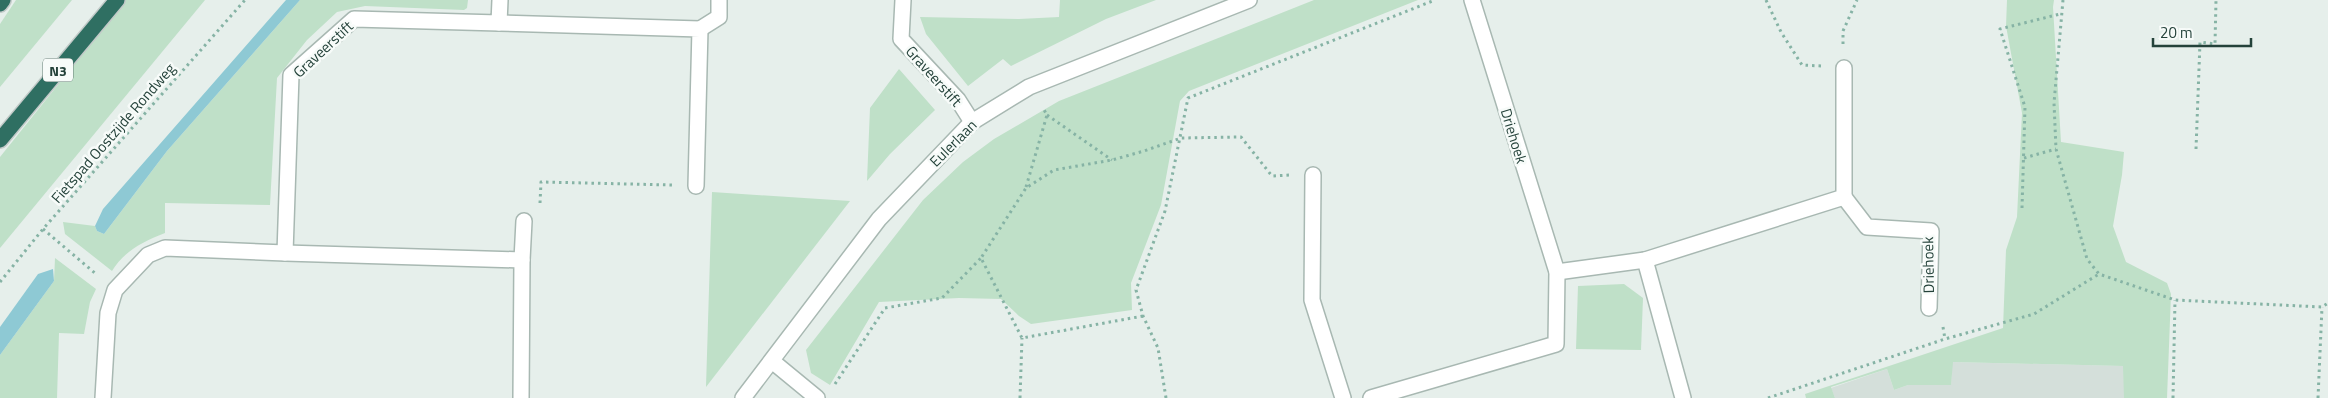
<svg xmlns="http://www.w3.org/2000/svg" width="2328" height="398" font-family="'Titillium Web',sans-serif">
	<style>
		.built { fill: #d4dfda }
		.green { fill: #bfe0c8 }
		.water { fill: #8ec9d4 }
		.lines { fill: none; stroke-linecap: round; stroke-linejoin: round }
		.minor-casing { stroke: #a8b8b2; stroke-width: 18 }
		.highway-casing { stroke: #c2cac8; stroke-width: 18 }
		.path { stroke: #86b3a5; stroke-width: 3; stroke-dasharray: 2.5 4; stroke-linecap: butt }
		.minor { stroke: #fff; stroke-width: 15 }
		.highway { stroke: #2f6f62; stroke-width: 15 }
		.labels { text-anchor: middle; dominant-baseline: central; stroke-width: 5; stroke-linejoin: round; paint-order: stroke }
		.shield { fill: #f7fbf9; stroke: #637a73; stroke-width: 1 }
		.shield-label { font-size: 14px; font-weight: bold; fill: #24423a }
		.street-label { font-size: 15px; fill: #24423a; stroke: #f7fbf9 }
	</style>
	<rect width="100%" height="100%" fill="#e6efeb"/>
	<!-- built -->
	<polygon class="built" points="1952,362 2124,366 2124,398 1835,398 1831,388 1887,369 1894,390 1908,385 1951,385"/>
	<!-- green -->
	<g class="green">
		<polygon points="16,0 72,0 0,87 0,24"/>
		<polygon points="126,0 205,0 0,248 0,157"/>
		<path d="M300,0h168l-1,8 -3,2 -99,-4 -28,6 -30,28 -30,38 -7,127 -105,-2v30c-21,8 -41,18 -53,38l-47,-37 -2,-12 32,4 2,5 7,3 63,-83z"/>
		<polygon points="1060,0 1156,0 1106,19 1011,66 1003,59 968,86 926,34 920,17 1019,19 1059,17"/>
		<polygon points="1314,0 1418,0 1189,91 1180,101 1161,205 1131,283 1132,310 1031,324 1019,316 1001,299 959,298 879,302 830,385 811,373 806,350 923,200 963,162 994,139 1059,101"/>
		<polygon points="2007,0 2054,0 2053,7 2061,142 2124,152 2122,175 2113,226 2126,262 2167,283 2171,294 2167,398 2124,398 2123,366 1953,362 1951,385 1908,385 1894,390 1887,369 1831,387 1835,398 1806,398 1805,394 2003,328 2006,250 2017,217 2022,113 2006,26"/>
		<polygon points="899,69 935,110 890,154 867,181 870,108"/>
		<polygon points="712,192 850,201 706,387"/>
		<polygon points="55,258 96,289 90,302 84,334 59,333 57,398 0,398 0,355 54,281"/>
		<polygon points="1624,284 1643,298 1641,350 1576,349 1578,286"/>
	</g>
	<!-- water -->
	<g class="water">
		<polygon points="286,0 300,0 167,151 104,234 97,231 95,226 103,209"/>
		<polygon points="53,269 54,281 0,355 0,327 38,274"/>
	</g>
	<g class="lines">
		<defs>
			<g id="minor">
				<polyline points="903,0 901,39 958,100 972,122"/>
				<polyline points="499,23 700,29 696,186"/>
				<polyline points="700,29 719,17 719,0"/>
				<polyline points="1313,175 1312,300 1343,398"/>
				<polyline points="1844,197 1867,227 1931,231 1929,308"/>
				<polyline points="285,253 522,260 521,398"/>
				<polyline points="522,260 524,221"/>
				<polyline points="1645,260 1683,398"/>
				<polyline points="1557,272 1645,260 1844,197 1844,68"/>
				<polyline points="772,361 817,398"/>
				<polyline points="103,398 108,313 115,290 148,255 165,248 285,253 291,75 354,19 499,23 500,0"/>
				<polyline points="743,398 879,219 972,122 1029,87 1249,0"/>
				<polyline points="1371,398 1556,344 1557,272 1472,0"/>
			</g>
			<g id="highway">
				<polyline points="0,4 3,0"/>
				<polyline points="0,140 117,0"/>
			</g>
		</defs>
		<!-- minor casing -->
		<use href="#minor" class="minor-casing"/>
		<!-- highway casing -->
		<use href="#highway" class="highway-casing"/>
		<!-- path -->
		<g class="path">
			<polyline points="1766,0 1781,32 1802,65 1821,66"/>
			<polyline points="2063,0 2054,103 2056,149 2087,259 2099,274 2175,300 2322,307 2328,303"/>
			<polyline points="1843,44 1843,31 1857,0"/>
			<polyline points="1047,115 1112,160"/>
			<polyline points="2196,149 2200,42 2215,44 2216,0"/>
			<polyline points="2024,158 2056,149"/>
			<polyline points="1026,187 1047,115 1043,108"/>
			<polyline points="540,203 541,182 672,185"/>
			<polyline points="2022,208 2025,107 2000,29 2060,14"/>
			<polyline points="43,229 96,274"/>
			<polyline points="0,282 43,229 245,0"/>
			<polyline points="1143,316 1022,338 981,258 1026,188 1054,170 1112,160 1144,151 1181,138 1241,137 1272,176 1290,175"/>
			<polyline points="1943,327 1945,339"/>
			<polyline points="835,384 885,308 942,298 981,258"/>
			<polyline points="1020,398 1022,338"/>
			<polyline points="1166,398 1158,348 1143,316 1136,290 1165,211 1188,98 1435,0"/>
			<polyline points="1768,398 1945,339 2034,314 2099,274"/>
			<polyline points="2173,398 2175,300"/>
			<polyline points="2318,398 2322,307"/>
		</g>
		<!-- minor -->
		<use href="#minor" class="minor"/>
		<!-- highway -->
		<use href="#highway" class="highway"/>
	</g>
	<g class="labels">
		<!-- shield labels -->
		<rect class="shield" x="43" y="58.5" width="30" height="23" rx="4"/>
		<g class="shield-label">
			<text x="58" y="70">N3</text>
		</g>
		<!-- street labels -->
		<g class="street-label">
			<text transform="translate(323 49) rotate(-43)">Graveerstift</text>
			<text transform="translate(934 76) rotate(48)">Graveerstift</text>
			<text transform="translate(113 133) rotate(-49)">Fietspad Oostzijde Rondweg</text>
			<text transform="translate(1514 136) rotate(73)">Driehoek</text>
			<text transform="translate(953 143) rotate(-45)">Eulerlaan</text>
			<text transform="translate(1928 265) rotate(-91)">Driehoek</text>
		</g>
	</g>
	<!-- scale -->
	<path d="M2153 38v8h98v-8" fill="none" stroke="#24423a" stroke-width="2.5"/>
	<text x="2160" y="38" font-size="15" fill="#24423a" stroke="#f7fbf9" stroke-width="4" paint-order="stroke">20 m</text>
</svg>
